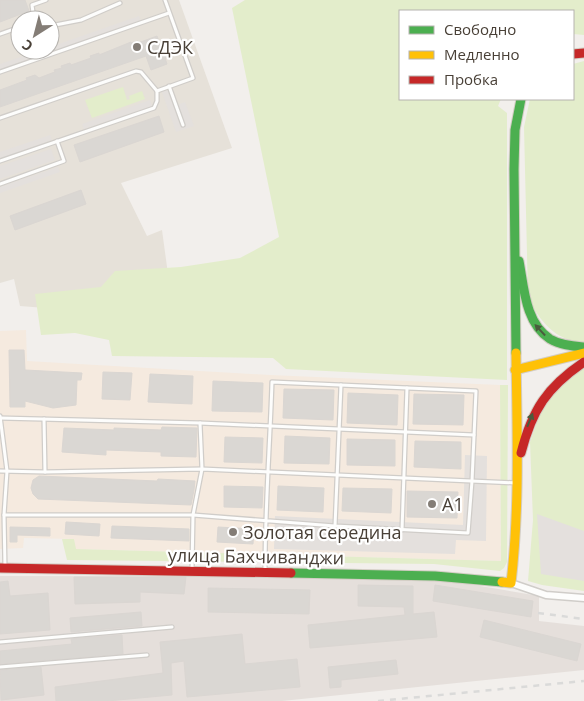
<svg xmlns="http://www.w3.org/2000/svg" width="584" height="701" font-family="'Open Sans',sans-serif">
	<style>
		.residential { fill: #e6e1d9; fill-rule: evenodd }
		.commercial { fill: #f5eadf }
		.industrial { fill: #e5dfdb }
		.green { fill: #e3edcb }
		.parking { fill: #e4e0dd }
		.building { fill: #dad7d3; stroke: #dad6d2 }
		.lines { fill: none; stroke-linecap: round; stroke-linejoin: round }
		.lane-casing { stroke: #d0cdc9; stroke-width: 5.5 }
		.street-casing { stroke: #d0cdc9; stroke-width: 9 }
		.fast-casing { stroke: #d3cdc4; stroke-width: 11 }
		.slow-casing { stroke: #d3cdc4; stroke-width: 11 }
		.jam-casing { stroke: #d3cdc4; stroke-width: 11 }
		.lane { stroke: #fdfdfc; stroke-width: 3 }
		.street { stroke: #fdfdfc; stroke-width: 6 }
		.fast { stroke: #4caf50; stroke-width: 9 }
		.slow { stroke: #ffc107; stroke-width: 9 }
		.jam { stroke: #c62828; stroke-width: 9 }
		.rail { stroke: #dadad9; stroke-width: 2.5; stroke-dasharray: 6 6; stroke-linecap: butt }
		.oneway { fill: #4a5c3d }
		.poi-dot { fill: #847d76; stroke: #fff; stroke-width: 2 }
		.labels { text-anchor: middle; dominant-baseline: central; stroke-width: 4.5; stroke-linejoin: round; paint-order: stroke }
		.poi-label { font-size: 18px; fill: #494037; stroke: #fff; text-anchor: start }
		.street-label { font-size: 18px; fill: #494037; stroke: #fff }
	</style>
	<rect width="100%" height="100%" fill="#f2efec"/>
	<!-- residential -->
	<path class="residential" d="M0,0h179l53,148 -111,35 26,53 15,-6 11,81 -52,3 -101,-8 -6,-27 -14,4zM20,20h30v30h-30z"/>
	<!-- commercial -->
	<polygon class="commercial" points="26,330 27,361 270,375 500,385 501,561 75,549 74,539 24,538 23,548 0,549 0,331"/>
	<!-- industrial -->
	<polygon class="industrial" points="0,576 427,577 539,596 539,621 584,626 584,670 282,701 0,701"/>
	<!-- green -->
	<g class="green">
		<polygon points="245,0 584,0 584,35 573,34 573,11 400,11 400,99 501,99 498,106 507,113 507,380 286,369 273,358 112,356 109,340 75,333 41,335 35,294 101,287 115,271 181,267 240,258 279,237 232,8"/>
		<path d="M584,61v282c-28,-2 -45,-22 -56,-46l-4,-170 6,-28h43v-35z"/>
		<polygon points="123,87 127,100 130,99 129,96 142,91 145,99 92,118 85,100"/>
		<polygon points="584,364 584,591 542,585 528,581 533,520 530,442 539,416 556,390 575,370"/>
		<polygon points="500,385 508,385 507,562 504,568 500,571 434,564 67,560 62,539 74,539 76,549 501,561"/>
	</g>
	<!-- parking -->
	<g class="parking">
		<polygon points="139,16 141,21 0,70 0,64 41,50 50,50 50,47"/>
		<polygon points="171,89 177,105 185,102 194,126 176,132 162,92"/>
		<polygon points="150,100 152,106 84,129 82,124"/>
		<polygon points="50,135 52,140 0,159 0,152"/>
		<polygon points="51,149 55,160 0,179 0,166"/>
		<polygon points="58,167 60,172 0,193 0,187"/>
		<polygon points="465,455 487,456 486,541 456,540 455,554 274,549 275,516 463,525"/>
		<polygon points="537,514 584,531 584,581 541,574"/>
	</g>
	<!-- building -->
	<g class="building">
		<polygon points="0,0 25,0 29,11 0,22"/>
		<polygon points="157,36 162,50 164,49 167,58 165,58 167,64 151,70 146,56 0,107 0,90 27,80 26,78 35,75 39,78 52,73 55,72 54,70 62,68 61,66 70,63 71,65 91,58 90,56 99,53 99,55 131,42 131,43 138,41 138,43"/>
		<polygon points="159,116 164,132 80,162 74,145"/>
		<polygon points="81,190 86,204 15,230 10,216"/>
		<polygon points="9,350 24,350 25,370 82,373 81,380 77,380 76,405 53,408 25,401 25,407 10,407"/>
		<polygon points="103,372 132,373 130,400 102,399"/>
		<polygon points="150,374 193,376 192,404 148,402"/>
		<polygon points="213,381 263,383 262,412 212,411"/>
		<polygon points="284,389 334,390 333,420 283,418"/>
		<polygon points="348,393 398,395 397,425 347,423"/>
		<polygon points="414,394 464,395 463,425 413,424"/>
		<polygon points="162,427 197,428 196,457 161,456 161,452 106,450 106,455 62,452 64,428 114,430 114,428 161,430"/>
		<polygon points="285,436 330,438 329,464 284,463"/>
		<polygon points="225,437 263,438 262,463 224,462"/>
		<polygon points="347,439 395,440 395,466 347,465"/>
		<polygon points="415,441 461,442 461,469 414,467"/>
		<polygon points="39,476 157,481 158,479 195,481 194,490 191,505 38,499 33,494 31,488 33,480"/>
		<polygon points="224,486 263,487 262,508 224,507"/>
		<polygon points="278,486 324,488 323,512 277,510"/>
		<polygon points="343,488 392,489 391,513 342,511"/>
		<polygon points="407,491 458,492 457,518 407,517"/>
		<polygon points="66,522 100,524 99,536 65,534"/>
		<polygon points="112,526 189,529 189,541 111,538"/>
		<polygon points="10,527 50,528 50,536 17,535 17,542 10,542"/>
		<polygon points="218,527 254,529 253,544 217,542"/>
		<polygon points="74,577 186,577 184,594 140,592 140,602 75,604"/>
		<polygon points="8,581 10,596 48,593 50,630 0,634 0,582"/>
		<polygon points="358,585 413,586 413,614 434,612 437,637 310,648 308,625 405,615 404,607 358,606"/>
		<polygon points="435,585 533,601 531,617 433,601"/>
		<polygon points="208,588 310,590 309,614 208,612"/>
		<polygon points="141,612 142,626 71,632 70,618"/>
		<polygon points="484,620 581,644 577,661 480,637"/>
		<polygon points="242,634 245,664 297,659 300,687 187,697 184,661 171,663 172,695 107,701 56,701 55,687 163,673 160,642"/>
		<polygon points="122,635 123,654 0,664 0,651 72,644 71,639"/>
		<polygon points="396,660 398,674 341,680 341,687 330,688 328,667"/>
		<polygon points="41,667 44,695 1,700 0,670"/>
	</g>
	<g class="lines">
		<defs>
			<g id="lane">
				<polyline points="34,20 32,5 46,0"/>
				<polyline points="50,26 81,20 120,3"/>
				<polyline points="0,34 20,27"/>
				<polyline points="0,72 169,13"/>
				<polyline points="169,86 183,125"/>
				<polyline points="0,118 136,71 141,72 157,91"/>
				<polyline points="0,161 154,108 157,101 157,91 193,78 165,0"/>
				<polyline points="0,184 64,161 57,141"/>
				<polyline points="0,416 7,471 4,515 5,567"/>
				<polyline points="0,418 200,423 474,435"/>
				<polyline points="44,419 45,472"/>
				<polyline points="0,471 45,472 202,469 517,483"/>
				<path d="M4,515h189l142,11 133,7 4,-52 4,-90 -204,-9c-2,62 -7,125 -7,188"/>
				<polyline points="335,526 341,385"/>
				<polyline points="402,530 407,388"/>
				<polyline points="192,569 193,515 202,469 200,423"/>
				<polyline points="0,642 172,627"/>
				<polyline points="0,667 147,655"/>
			</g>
			<polyline id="street" points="511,583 546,595 584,598"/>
			<g id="fast">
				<path d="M519,261c5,26 6,62 31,78 10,6 23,7 34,8"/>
				<polyline points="516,353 514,169 515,130 521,99"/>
				<polyline points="291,573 435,576 502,582"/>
			</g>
			<g id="slow">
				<polyline points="515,370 584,353"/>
				<path d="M502,582l9,1c9,-77 6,-153 5,-230"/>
			</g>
			<g id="jam">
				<polyline points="573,54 584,53"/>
				<path d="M521,453c11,-43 26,-66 63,-91"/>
				<polyline points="0,568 291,573"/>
			</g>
		</defs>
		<!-- lane casing -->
		<use href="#lane" class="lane-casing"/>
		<!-- street casing -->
		<use href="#street" class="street-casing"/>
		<!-- fast casing -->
		<use href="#fast" class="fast-casing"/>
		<!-- slow casing -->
		<use href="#slow" class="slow-casing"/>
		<!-- jam casing -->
		<use href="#jam" class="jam-casing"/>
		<!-- lane -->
		<use href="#lane" class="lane"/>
		<!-- street -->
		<use href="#street" class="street"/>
		<!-- fast -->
		<use href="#fast" class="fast"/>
		<!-- slow -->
		<use href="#slow" class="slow"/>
		<!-- jam -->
		<use href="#jam" class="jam"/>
		<!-- rail -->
		<g class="rail">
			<polyline points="538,613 584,619"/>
			<polyline points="378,701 584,681"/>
		</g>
	</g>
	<!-- one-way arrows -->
	<defs><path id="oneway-solid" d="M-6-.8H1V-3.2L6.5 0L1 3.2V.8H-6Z" transform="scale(1.25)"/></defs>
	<g class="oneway">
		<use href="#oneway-solid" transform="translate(540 330) rotate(-133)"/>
		<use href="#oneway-solid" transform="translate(530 420) rotate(-68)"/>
	</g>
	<!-- markers -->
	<g class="poi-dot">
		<circle cx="137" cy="47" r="5"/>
		<circle cx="432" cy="504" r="5"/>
		<circle cx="233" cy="532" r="5"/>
	</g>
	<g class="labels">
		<!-- poi labels -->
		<g class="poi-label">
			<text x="147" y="47">СДЭК</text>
			<text x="442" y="504">A1</text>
			<text x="243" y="532">Золотая середина</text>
		</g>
		<!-- street labels -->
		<g class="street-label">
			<text transform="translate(256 556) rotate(1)">улица Бахчиванджи</text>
		</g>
	</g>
	<!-- legend -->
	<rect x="399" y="10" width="175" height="90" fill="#ffffff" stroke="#b6b3af"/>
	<rect x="409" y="26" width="25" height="8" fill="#4caf50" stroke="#b6b3af"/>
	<text x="444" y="35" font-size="15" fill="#494037">Свободно</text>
	<rect x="409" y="51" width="25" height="8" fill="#ffc107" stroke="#b6b3af"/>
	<text x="444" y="60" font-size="15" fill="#494037">Медленно</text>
	<rect x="409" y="76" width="25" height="8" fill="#c62828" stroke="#b6b3af"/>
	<text x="444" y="85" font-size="15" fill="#494037">Пробка</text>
	<!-- north arrow -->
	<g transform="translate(35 35) rotate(216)"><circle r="24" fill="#ffffff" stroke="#b6b3af"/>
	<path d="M0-4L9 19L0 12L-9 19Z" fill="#847d76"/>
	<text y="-8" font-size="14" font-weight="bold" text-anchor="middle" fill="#494037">С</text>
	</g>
</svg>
